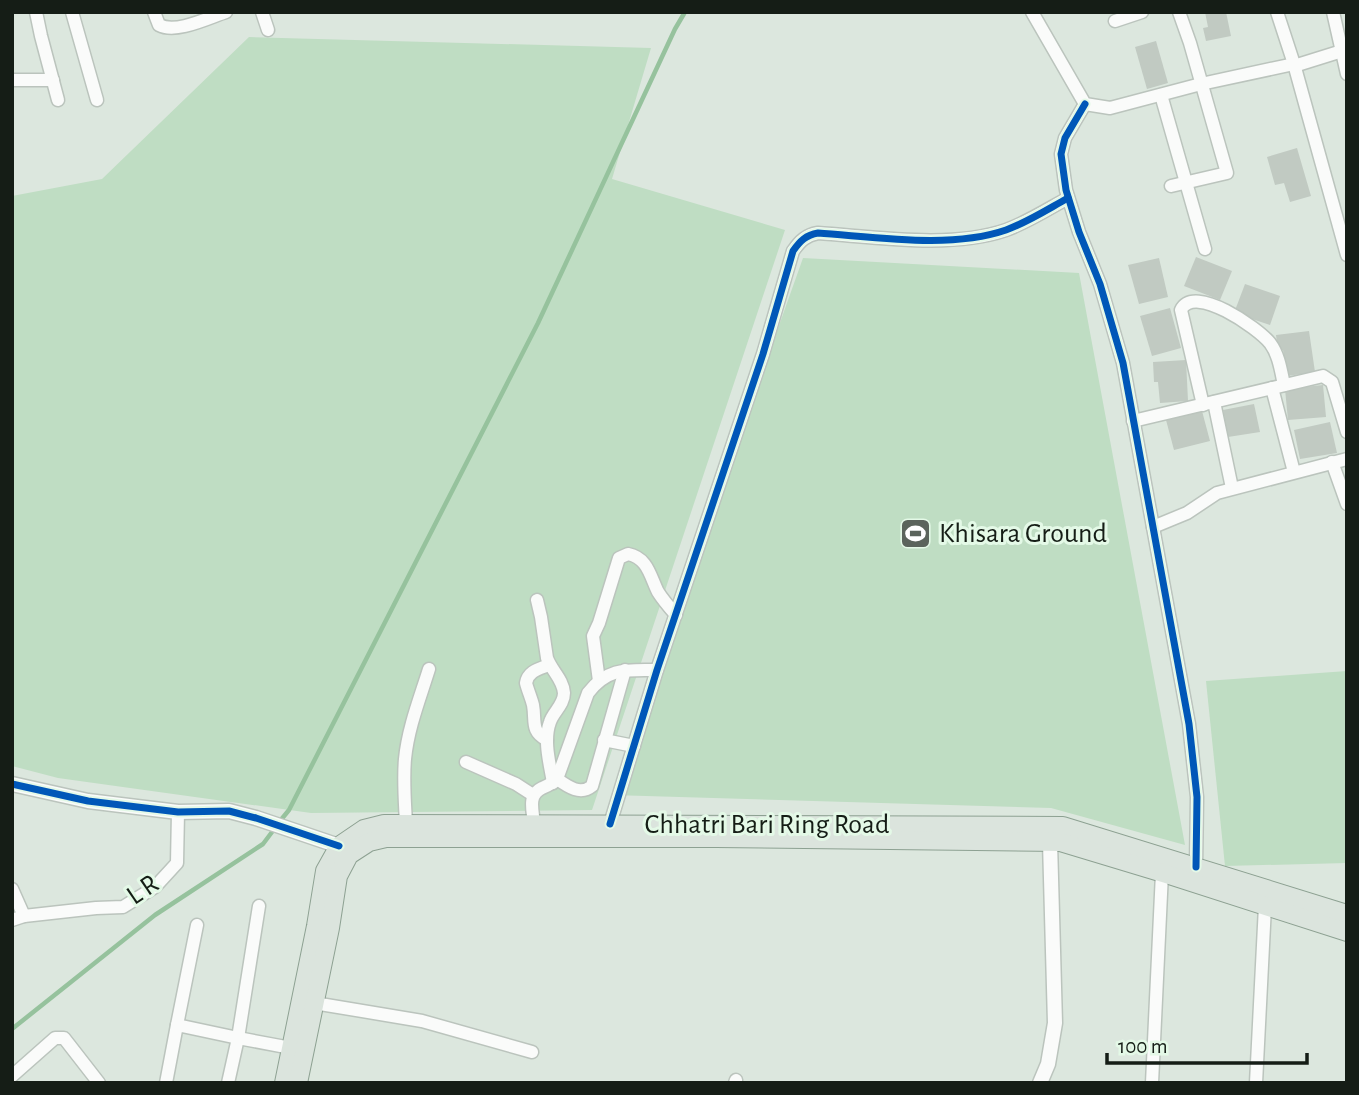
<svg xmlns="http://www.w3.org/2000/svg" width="1359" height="1095" font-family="'Alegreya Sans',sans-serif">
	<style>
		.green { fill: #bfddc3 }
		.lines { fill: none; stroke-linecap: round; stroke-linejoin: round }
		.stream { stroke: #96c29d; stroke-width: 4.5 }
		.building { fill: #c1cac2 }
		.minor-casing { stroke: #bbc4bd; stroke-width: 15 }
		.tertiary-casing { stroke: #bbc4bd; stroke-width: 17 }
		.primary-casing { stroke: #8da192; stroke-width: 20 }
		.minor { stroke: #fafbfa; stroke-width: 12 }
		.tertiary { stroke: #fafbfa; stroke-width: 14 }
		.primary { stroke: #dbe4dd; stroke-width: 18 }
		.cycleway-casing { stroke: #e4f9e7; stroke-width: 11 }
		.cycleway { stroke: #0057b8; stroke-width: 7 }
		.labels { text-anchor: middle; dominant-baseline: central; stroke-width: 6; stroke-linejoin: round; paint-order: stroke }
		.poi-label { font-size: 28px; fill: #151d16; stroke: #e4f9e7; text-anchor: start }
		.street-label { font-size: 28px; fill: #151d16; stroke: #e4f9e7 }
	</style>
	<rect width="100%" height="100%" fill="#dce7de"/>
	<!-- green -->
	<g class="green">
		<polygon points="249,37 651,48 612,179 785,230 592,810 311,813 58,778 12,766 12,196 102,179"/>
		<polygon points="803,258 1079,273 1185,845 1051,808 612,795"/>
		<polygon points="1347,671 1347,863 1225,866 1206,681"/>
	</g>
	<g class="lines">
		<!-- stream -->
		<g class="stream">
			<polyline points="280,821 289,810 538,323 675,29 685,12"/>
			<polyline points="12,1029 155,915 263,844 275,828"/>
		</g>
	</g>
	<!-- building -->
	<g class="building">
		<polygon points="1205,12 1226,12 1231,36 1206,41 1203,28 1208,27"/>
		<polygon points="1156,41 1168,83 1147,89 1135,47"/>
		<polygon points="1297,148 1311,196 1290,202 1284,183 1275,185 1267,157"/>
		<polygon points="1196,257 1232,271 1220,300 1184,286"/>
		<polygon points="1159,258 1168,297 1139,304 1128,265"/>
		<polygon points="1245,284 1280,296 1270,325 1234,313"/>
		<polygon points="1170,308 1181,348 1152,356 1140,316"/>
		<polygon points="1309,331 1315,372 1287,376 1283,350 1278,351 1276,335"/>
		<polygon points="1186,360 1188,401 1160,403 1158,382 1154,382 1153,362"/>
		<polygon points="1323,385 1326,417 1288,420 1285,389"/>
		<polygon points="1254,404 1260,432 1228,437 1223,410"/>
		<polygon points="1202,411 1210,441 1174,450 1166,420"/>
		<polygon points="1330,422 1337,453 1300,459 1294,430"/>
	</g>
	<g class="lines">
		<defs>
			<g id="minor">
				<polyline points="36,12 41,36 58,100"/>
				<polyline points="72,12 97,100"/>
				<path d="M154,12l5,13c17,9 49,-7 67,-13"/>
				<polyline points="262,12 268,30"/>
				<polyline points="1032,12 1085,104 1110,108 1201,84 1294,64"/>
				<polyline points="1277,12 1294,64 1347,255"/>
				<polyline points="1333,12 1347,74"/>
				<polyline points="1115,21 1142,12"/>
				<polyline points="1294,66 1342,51"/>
				<polyline points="12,80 53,80"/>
				<polyline points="1161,95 1205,249"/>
				<polyline points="1085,104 1065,138 1061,154 1066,190 1079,232 1100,284 1123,363 1189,724 1197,797 1196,867"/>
				<polyline points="1171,186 1227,173 1190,43 1179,12"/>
				<polyline points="1272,388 1294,472"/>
				<polyline points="1214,402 1232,488"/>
				<path d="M1203,405l-22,-95c13,-27 77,18 89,33 9,12 11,28 14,42"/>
				<polyline points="1133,421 1323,376 1332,382 1347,432"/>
				<polyline points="1332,462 1347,504"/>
				<polyline points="1153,527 1187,513 1217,493 1347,459"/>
				<path d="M537,600l4,17 6,41c4,12 16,21 17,35 0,12 -11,19 -14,29 -7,19 0,42 3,61"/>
				<path d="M599,681l-6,-45 6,-13 20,-65 9,-4c20,4 22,22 30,38 5,8 12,16 18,23"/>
				<path d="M547,740c-17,-9 -11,-19 -14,-35 -2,-8 -5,-14 -7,-22 2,-12 13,-14 23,-18"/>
				<polyline points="604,740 634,746"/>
				<polyline points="466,762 516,784 533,795"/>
				<path d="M557,779c10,7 23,17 35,7l33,-116"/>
				<path d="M406,824c-1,-22 -3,-44 -1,-65 3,-31 15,-61 24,-90"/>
				<path d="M534,824c-1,-13 -7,-29 8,-36 7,-3 10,-4 15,-9l31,-86c20,-26 39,-23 69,-23"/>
				<path d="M610,824l47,-154 106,-316 30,-103c7,-10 13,-16 25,-18 58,4 133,16 188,-3 22,-8 42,-21 62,-32"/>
				<polyline points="12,889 24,916"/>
				<polyline points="12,920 24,916 96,908 123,907 155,887 177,863 178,812"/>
				<polyline points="314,1003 422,1021 532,1052"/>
				<polyline points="177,1025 197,925"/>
				<polyline points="12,1076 55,1038 64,1038 99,1083"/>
				<polyline points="166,1083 177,1025 238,1038 291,1048"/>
				<polyline points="228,1083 238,1038 259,906"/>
				<polyline points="735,1083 736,1080"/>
				<polyline points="1152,1083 1162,873"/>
				<polyline points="1256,1083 1265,906"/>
			</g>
			<g id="tertiary">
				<polyline points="12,784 88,801 178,812 229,811 256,818 339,846"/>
				<polyline points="1040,1083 1048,1064 1055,1023 1050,842"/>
			</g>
			<g id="primary">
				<polyline points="284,1083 316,926 325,871 339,846 364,829 384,824 1063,826 1347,914"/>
				<polyline points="298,1083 330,928 338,876 349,855 369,842 386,838 716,838 1060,842 1166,874 1347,932"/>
			</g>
		</defs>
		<!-- minor casing -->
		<use href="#minor" class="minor-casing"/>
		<!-- tertiary casing -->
		<use href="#tertiary" class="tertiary-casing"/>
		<!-- primary casing -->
		<use href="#primary" class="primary-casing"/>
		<!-- minor -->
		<use href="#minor" class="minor"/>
		<!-- tertiary -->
		<use href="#tertiary" class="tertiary"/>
		<!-- primary -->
		<use href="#primary" class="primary"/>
		<defs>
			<g id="cycleway">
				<polyline points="1085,104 1065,138 1061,154 1066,190 1079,232 1100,284 1123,363 1189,724 1197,797 1196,867"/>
				<polyline points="12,784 88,801 178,812 229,811 256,818 339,846"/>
				<path d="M610,824l47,-154 106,-316 30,-103c7,-10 13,-16 25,-18 58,4 133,16 188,-3 22,-8 42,-21 62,-32"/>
			</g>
		</defs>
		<!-- cycleway casing -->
		<use href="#cycleway" class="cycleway-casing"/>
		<!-- cycleway -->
		<use href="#cycleway" class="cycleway"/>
	</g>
	<!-- icons -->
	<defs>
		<symbol id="stadium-square" viewBox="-11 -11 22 22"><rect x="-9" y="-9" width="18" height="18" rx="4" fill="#5b645c" stroke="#e4f9e7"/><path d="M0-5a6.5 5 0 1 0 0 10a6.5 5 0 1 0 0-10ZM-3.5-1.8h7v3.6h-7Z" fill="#fff"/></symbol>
	</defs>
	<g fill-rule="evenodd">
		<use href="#stadium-square" x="898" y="516" width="35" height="35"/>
	</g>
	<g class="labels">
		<!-- poi labels -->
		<g class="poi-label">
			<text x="939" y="534">Khisara Ground</text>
		</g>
		<!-- street labels -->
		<g class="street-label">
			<text x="767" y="825">Chhatri Bari Ring Road</text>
			<text transform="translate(143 890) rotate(-34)">L R</text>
		</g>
	</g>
	<!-- border -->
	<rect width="1359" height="1095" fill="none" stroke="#151d16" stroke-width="28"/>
	<!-- scale -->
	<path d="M1107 1053v10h200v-10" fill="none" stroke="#151d16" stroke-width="3.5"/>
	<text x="1118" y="1053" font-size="21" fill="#151d16" stroke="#e4f9e7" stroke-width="5" paint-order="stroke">100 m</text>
</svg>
